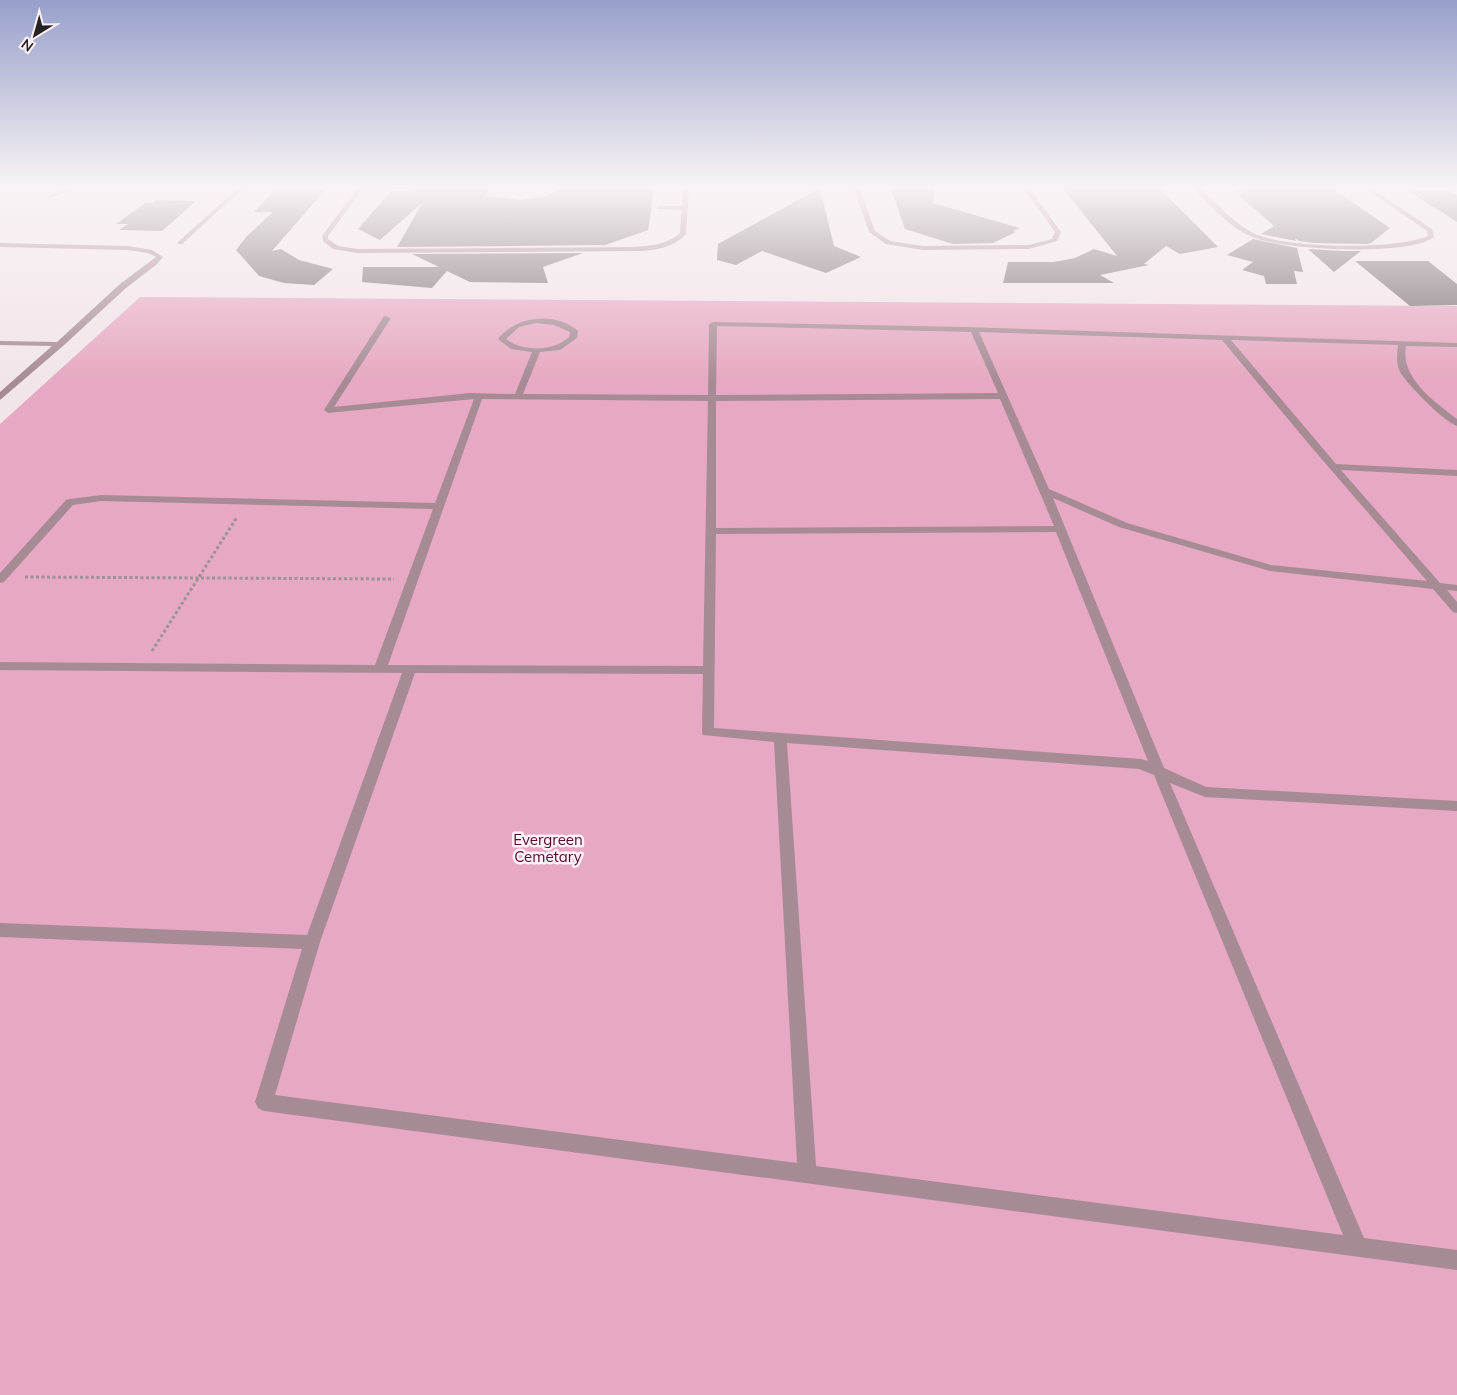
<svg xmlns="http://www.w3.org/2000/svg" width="1457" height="1395" font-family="Mulish,sans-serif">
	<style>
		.green { fill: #e6a8c2 }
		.building { fill: #7c7175 }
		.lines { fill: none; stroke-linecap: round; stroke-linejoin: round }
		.path { stroke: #9c9396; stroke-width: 3; stroke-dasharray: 3 2.5; stroke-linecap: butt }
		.service { fill: #a68b95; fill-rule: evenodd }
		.minor { fill: #a68b95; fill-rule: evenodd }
		.labels { text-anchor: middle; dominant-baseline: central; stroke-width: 5; stroke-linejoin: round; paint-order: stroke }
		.park-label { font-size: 15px; fill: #520931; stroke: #fff2f7 }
	</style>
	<rect width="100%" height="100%" fill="#f1e5e9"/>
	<!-- green -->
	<polygon class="green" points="140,297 1457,306 1457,1395 0,1395 0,424"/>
	<!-- building -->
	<g class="building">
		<polygon points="432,186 490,186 485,196 518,200 545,197 560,189 561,186 653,188 651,212 648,230 605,245 397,247 423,202 380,240 358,229 391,191 412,191 416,188 431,188"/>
		<polygon points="1061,186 1158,187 1218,247 1180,254 1166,246 1144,264 1149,265 1100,275 1114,283 1003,283 1008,262 1054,262 1075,258 1094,249 1117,256"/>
		<polygon points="1287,186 1329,186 1390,228 1371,243 1367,244 1314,243 1299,241 1295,238 1296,241 1261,234 1274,226 1240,196 1242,196 1237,191"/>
		<polygon points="820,188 834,246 861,257 826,273 762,251 736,265 717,260 718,244"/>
		<polygon points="891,188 935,188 933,203 1020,228 1013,231 1016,232 993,243 953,244 905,229"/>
		<polygon points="275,190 325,190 272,251 281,249 299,260 333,269 314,285 284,283 259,276 236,250 247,236 273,212 254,212"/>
		<polygon points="1408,191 1450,191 1457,195 1457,222"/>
		<polygon points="157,200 196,201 162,231 119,230 128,224 116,224 145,203 153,203"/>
		<polygon points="1253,239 1297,248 1303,272 1294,271 1297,284 1266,284 1264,276 1242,270 1253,262 1227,255"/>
		<polygon points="1308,249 1343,251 1361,251 1334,272"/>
		<polygon points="583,253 543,267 548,283 470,282 447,271 432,288 362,282 363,267 439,267 412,254"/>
		<polygon points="1355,261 1428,261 1457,284 1457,305 1410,306"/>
	</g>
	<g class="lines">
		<!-- path -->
		<g class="path">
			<polyline points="25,577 394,579"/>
			<polyline points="152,651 237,517"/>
		</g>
		<!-- service -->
		<g class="service">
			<polygon points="360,186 413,186 415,187 412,189 361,189 358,187"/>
			<polygon points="659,206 685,206 688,208 685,210 657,209"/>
			<polygon points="0,243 128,246 152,250 163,257 156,265 126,288 63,346 0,400 0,392 52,346 0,345 0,341 57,342 120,284 156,257 148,253 128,250 0,247"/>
			<path d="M384,316l7,2 -57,89 136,-14 45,1 17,-42 -21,-3 -13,-10c18,-23 57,-28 80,-8l-1,7 -17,12 -20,2 -17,42 185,1 1,-71 4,-2 252,5 492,16v4l-51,-1c-6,32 28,55 51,73v7c-14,-5 -49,-41 -57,-54 -4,-8 -3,-17 -2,-27l-167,-5 105,124 121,6v6l-116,-6 99,113 17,2v6l-10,-1 10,12v11l-4,-1 -20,-23 -163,-18 -151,-44 -66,-29 111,270 42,19 251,14v10l-252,-14 -35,-14 194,455 93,12v20l-1193,-159 -6,-3 -3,-6 47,-153 -302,-12v-14l307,12 95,-262 -402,-3v-8l375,3 58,-156 -332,-8 -28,4 -69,77 -4,1v-10l66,-73 4,-1 31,-4 334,8 39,-104 -146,14 -4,-3zM536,323l18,2 16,7 -1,5c-4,3 -9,7 -13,8 -15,6 -38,4 -50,-6l13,-12zM717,326l254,6 27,61 -282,2zM979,332l243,8 91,109 114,132 -156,-16 -144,-42 -78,-34zM482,399l226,2 -5,265 -315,-1zM1000,399l54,127 -338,2v-127zM1056,532l92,229 -7,-2 -427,-31 2,-194zM415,673l288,1 -1,58 1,3 71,7 23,421 -522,-68 45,-153zM787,743l352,26 15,6 189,460 -527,-69z"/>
		</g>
		<!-- minor -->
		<g class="minor">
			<polygon points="77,186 84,186 52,197 47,196"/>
			<polygon points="240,186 246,186 182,244 178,244 178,242"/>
			<path d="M359,186h6l-37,50v3l10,7 20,3 275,-2c17,-1 34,-2 47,-14l3,-47h6l-3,48c-12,13 -28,16 -45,17l-283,2 -25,-4 -10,-8 -1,-5z"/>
			<polygon points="853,186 859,186 875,231 890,241 923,246 1029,245 1052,239 1055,232 1022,186 1028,186 1061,232 1057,241 1029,249 923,250 886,244 869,232"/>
			<path d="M1192,186h6c18,16 34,36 55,47 31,16 143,17 175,3l-1,-5 -65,-45h6l64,43 2,8c-25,20 -155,13 -184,-1 -22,-10 -42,-32 -58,-50z"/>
		</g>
	</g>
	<!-- sky -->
	<linearGradient id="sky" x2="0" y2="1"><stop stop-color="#97a0ca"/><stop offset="0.49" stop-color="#f9f3f5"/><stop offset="1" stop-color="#f9f3f5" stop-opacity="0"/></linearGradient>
	<rect width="1457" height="381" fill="url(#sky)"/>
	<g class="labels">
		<!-- park labels -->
		<g class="park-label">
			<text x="548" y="839">Evergreen<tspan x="548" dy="17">Cemetary</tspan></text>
		</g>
	</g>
	<!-- north arrow -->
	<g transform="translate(35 35) rotate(217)" stroke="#fff2f7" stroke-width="4" paint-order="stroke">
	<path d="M0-4L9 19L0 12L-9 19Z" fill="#262123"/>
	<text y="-8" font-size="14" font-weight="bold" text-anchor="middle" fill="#262123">N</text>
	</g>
</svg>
